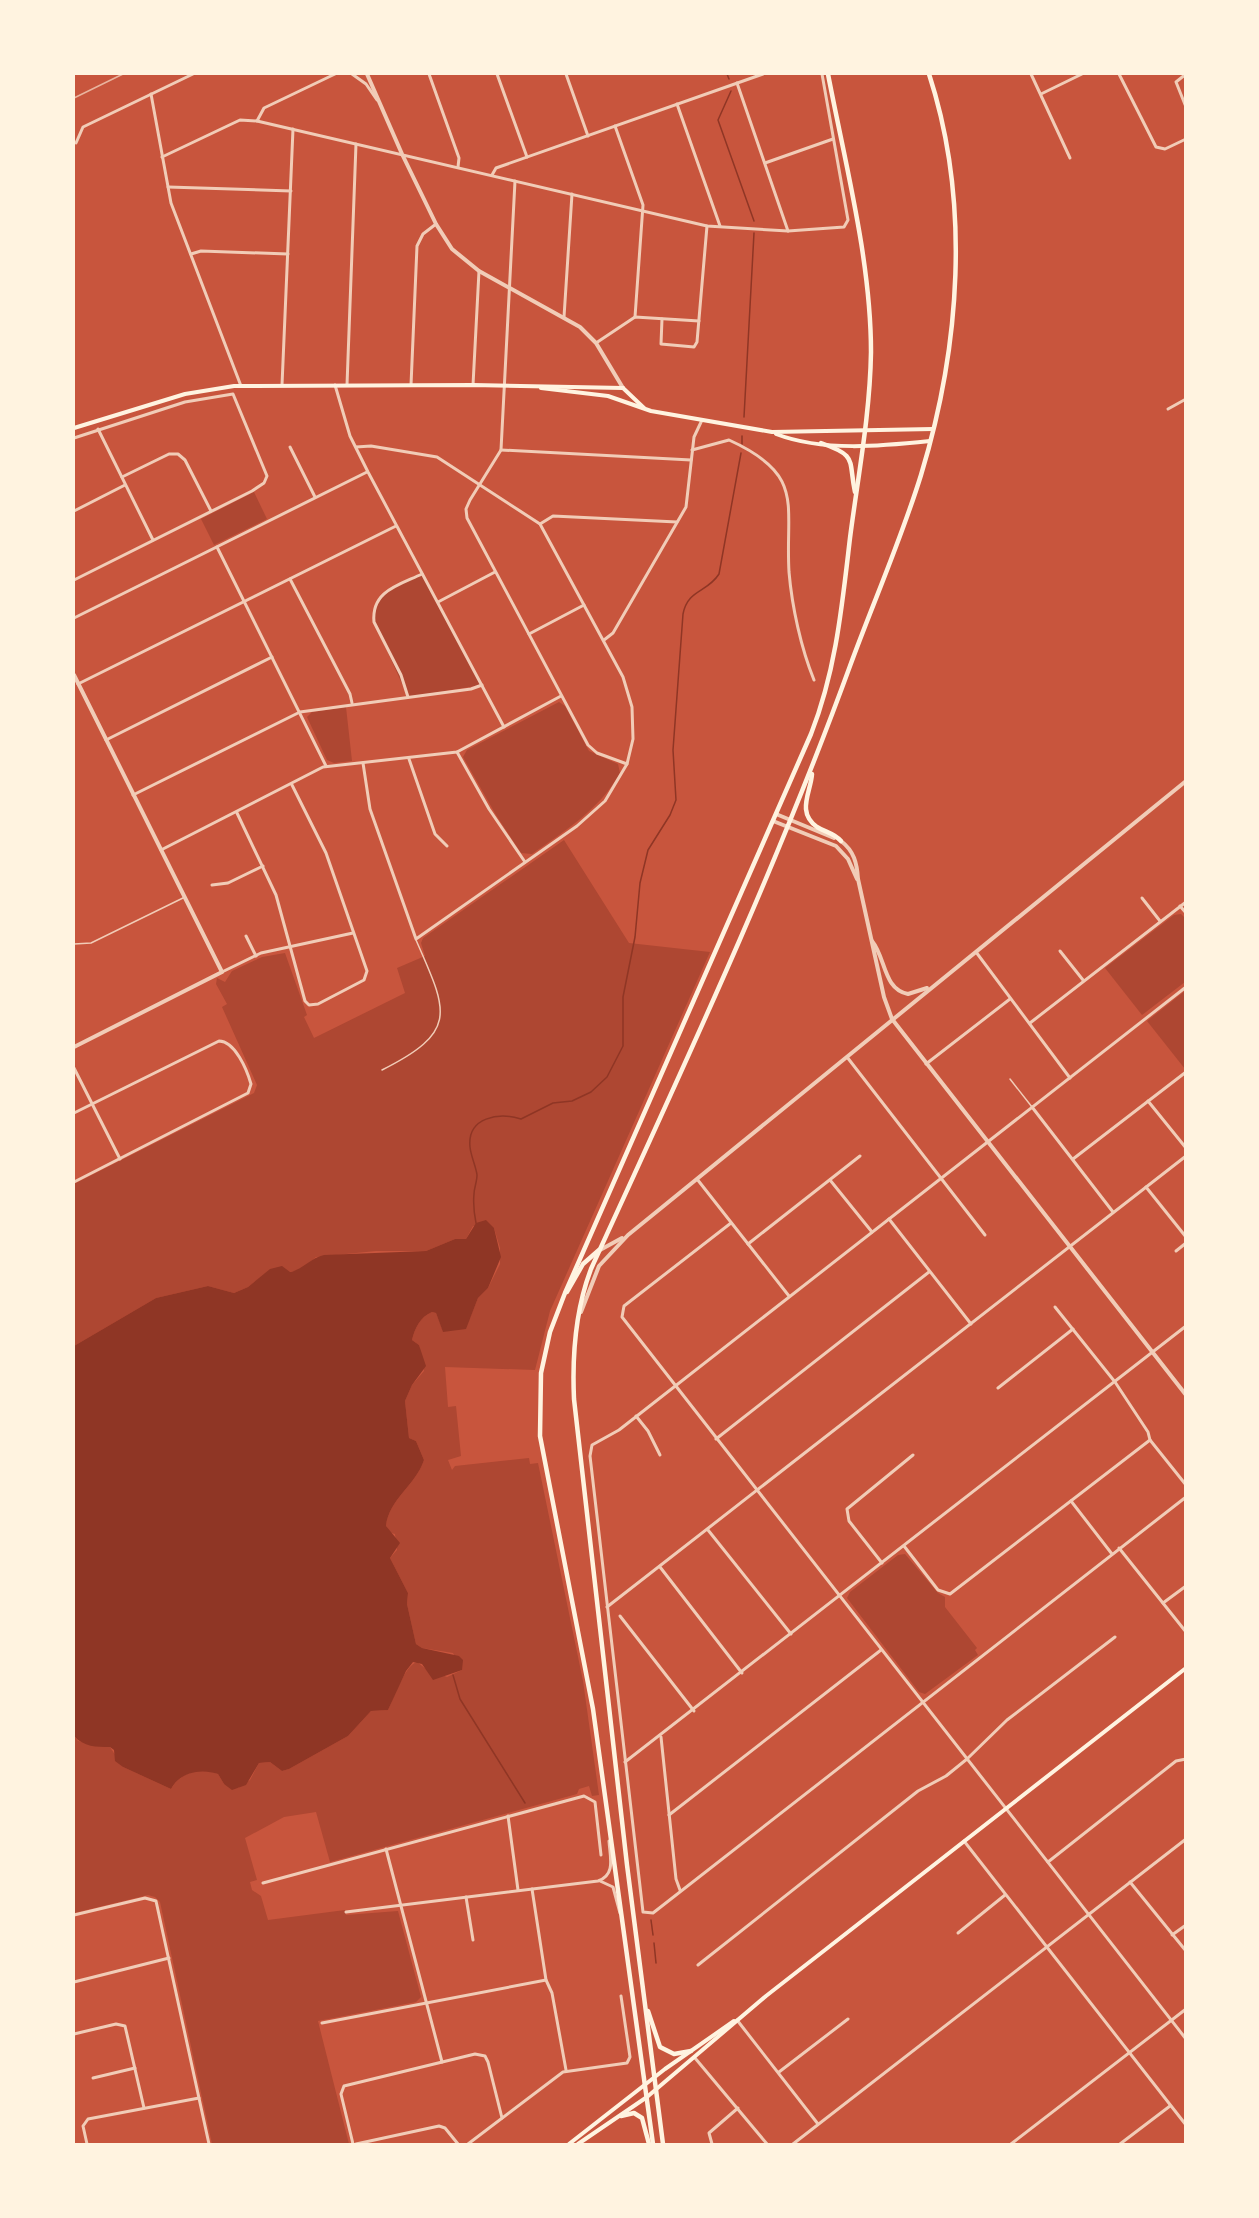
<svg xmlns="http://www.w3.org/2000/svg" width="1259" height="2218" font-family="'Varela Round',sans-serif">
	<style>
		.green { fill: #ae4732 }
		.water { fill: #8f3625 }
		.lines { fill: none; stroke-linecap: round; stroke-linejoin: round }
		.stream { stroke: #8f3625; stroke-width: 1.5 }
		.service { stroke: #f1ccb7; stroke-width: 1.5 }
		.minor { stroke: #f1ccb7; stroke-width: 3 }
		.tertiary { stroke: #f1ccb7; stroke-width: 4 }
		.secondary { stroke: #fff3e0; stroke-width: 4 }
		.primary { stroke: #fff3e0; stroke-width: 4.5 }
		.rail { stroke: #e9b49f; stroke-width: 1.5 }
	</style>
	<rect width="100%" height="100%" fill="#c8553d"/>
	<!-- green -->
	<g class="green">
		<polygon points="254,492 267,519 214,545 201,519"/>
		<path d="M422,574l60,111 -74,12 -34,-75c-3,-31 25,-37 48,-48z"/>
		<path d="M559,702l6,4 24,45 29,13 2,9c-21,37 -54,57 -88,81l-11,-1 -25,-38 -33,-58 4,-7z"/>
		<polygon points="346,707 352,761 334,763 327,760 307,717 312,712"/>
		<path d="M564,840l65,103 81,9 -160,359 -15,59 -90,-3 3,40 8,-1 5,50 -13,4 4,10 3,-4 74,-8 1,6 8,-1 45,218 16,114 -7,1 -3,-10 -10,3 -2,5 -247,68 -14,-50 -32,5 -39,21 12,42 -7,2 2,8 9,6 7,24 77,-10 1,5 52,-4 23,86 -5,5 -98,19 31,123h-137l-52,-242 -5,-5 -7,-2 -74,18v-177l4,5 32,6 13,20 48,22c10,-17 29,-22 47,-15l6,10 14,4 12,-8 9,-17 11,-1 12,9 7,-2 59,-33 23,-25 17,-1c6,-12 17,-45 29,-48l9,7 21,8 15,-7 -9,-17 -31,-5 -6,-4 -9,-40 1,-11 -18,-35 7,-8 -2,-16 -7,-2 -2,-6c3,-27 30,-41 38,-66l-8,-19 -7,-3 -4,-37 7,-16 12,-14 -5,-26 -7,-5c3,-12 8,-23 20,-28l4,1 7,18 27,-13 8,-20 10,-10 12,-24v-16l-6,-20 -21,-2 -7,13h-11l-29,12h-50l-60,6 -14,12 -13,3 -18,-3 -23,18 -14,6 -26,-7 -52,12 -82,48v-162l180,-91 3,-8 -35,-78 5,-3 -11,-20 1,-6 8,4 7,-11 30,-14 23,-4 22,62 -3,2 10,21 91,-45 -8,-25 28,-12 -4,-13 2,-5z"/>
		<polygon points="1181,914 1185,918 1185,982 1142,1015 1105,968 1174,915"/>
		<polygon points="1185,991 1186,1068 1185,1069 1147,1021"/>
		<polygon points="905,1554 938,1593 945,1597 945,1607 977,1648 975,1650 978,1655 925,1694 919,1692 847,1598 850,1592 898,1555"/>
	</g>
	<!-- water -->
	<path class="water" d="M486,1220l8,8 7,29 -13,31 -10,10 -12,31 -23,3 -7,-19 -4,-1c-12,5 -17,16 -20,28l7,5 7,21 -14,19 -7,16 4,37 7,3 8,19c-8,25 -35,39 -38,66l14,17 -10,15 18,35 -1,11 9,40 6,4 37,8 4,4 -1,10 -29,10 -11,-16 -9,-2 -7,9 -18,39 -17,1 -23,25 -59,33 -7,2 -12,-9 -11,1 -13,22 -14,5 -8,-6 -6,-10c-17,-6 -38,-2 -47,15l-48,-22 -8,-6 -1,-11 -4,-3c-14,0 -26,0 -36,-11v-390l82,-48 52,-12 26,7 14,-6 22,-18 12,-3 8,6c14,-3 20,-14 34,-17l102,-4 29,-12h11l10,-16z"/>
	<g class="lines">
		<!-- stream -->
		<g class="stream">
			<polyline points="727,74 729,79"/>
			<polyline points="731,91 718,120 754,221"/>
			<polyline points="744,417 754,233"/>
			<polyline points="742,444 742,436"/>
			<path d="M476,1223c-2,-10 -3,-19 -2,-29 0,-6 3,-12 3,-19 -1,-9 -6,-18 -7,-28 -3,-30 29,-35 51,-28l32,-16 19,-2 19,-9 16,-15 16,-31v-49l12,-60 5,-54 8,-33 22,-35 6,-15 -3,-50 10,-136c5,-25 24,-21 36,-40l22,-121"/>
			<polyline points="453,1675 460,1699 525,1803"/>
			<polyline points="651,1920 653,1935"/>
			<polyline points="654,1943 656,1963"/>
		</g>
		<!-- service -->
		<g class="service">
			<polyline points="74,944 91,943 185,897"/>
			<path d="M382,1070c78,-39 65,-59 34,-130"/>
			<polyline points="1010,1079 1032,1107"/>
		</g>
		<!-- minor -->
		<g class="minor">
			<polyline points="352,74 366,84 377,100"/>
			<polyline points="429,74 459,158 458,167"/>
			<polyline points="497,74 527,157"/>
			<polyline points="566,74 588,136"/>
			<polyline points="1031,74 1070,158"/>
			<polyline points="1119,74 1156,147 1165,149 1186,139"/>
			<polyline points="1186,74 1176,82 1186,107"/>
			<polyline points="737,83 788,231"/>
			<polyline points="151,94 171,203 241,386"/>
			<polyline points="1041,94 1082,74"/>
			<polyline points="677,104 720,226"/>
			<polyline points="257,121 707,226 788,231 844,227 848,220 822,74"/>
			<polyline points="615,126 643,205 635,317"/>
			<polyline points="76,143 83,127 193,74"/>
			<polyline points="162,157 240,120 257,121 264,108 335,74"/>
			<polyline points="765,163 833,139"/>
			<polyline points="492,175 496,168 763,74"/>
			<polyline points="515,181 501,450 470,500 466,509 467,518 588,745 597,753 627,764"/>
			<polyline points="168,187 291,191"/>
			<polyline points="191,254 201,251 288,254"/>
			<polyline points="564,317 572,194"/>
			<polyline points="662,319 661,344 694,347 697,342 707,226"/>
			<polyline points="596,343 635,317 699,321"/>
			<polyline points="282,385 293,129"/>
			<polyline points="335,385 350,436 368,472 504,727"/>
			<polyline points="347,385 356,144"/>
			<polyline points="411,385 417,246 423,234 436,224"/>
			<polyline points="473,385 479,271"/>
			<polyline points="1168,409 1186,399"/>
			<polyline points="98,429 153,540"/>
			<polyline points="74,438 185,402 233,394 267,476 264,483 252,491 74,580"/>
			<polyline points="290,447 315,497"/>
			<polyline points="356,447 371,446 437,457 540,524 623,677 632,707 633,739 627,764 605,801 577,826 416,939 370,809 363,763"/>
			<polyline points="501,450 691,460"/>
			<path d="M692,450l37,-10c77,35 56,64 60,132 3,35 12,76 25,108"/>
			<polyline points="122,477 169,454 178,454 185,460 211,511"/>
			<polyline points="74,511 125,485"/>
			<polyline points="540,524 553,516 677,522"/>
			<polyline points="217,547 326,766"/>
			<polyline points="290,579 350,694 352,703"/>
			<polyline points="438,602 495,572"/>
			<polyline points="74,618 367,472"/>
			<polyline points="529,634 584,605"/>
			<polyline points="604,640 613,633 686,507 694,437 702,420"/>
			<polyline points="78,684 396,526"/>
			<path d="M408,697l-7,-22 -27,-53c-3,-31 25,-37 48,-48"/>
			<polyline points="106,740 272,657"/>
			<polyline points="457,752 489,809 525,862"/>
			<polyline points="409,759 435,834 447,846"/>
			<polyline points="133,795 300,712 471,689 482,685"/>
			<polyline points="237,813 276,895 305,1001 309,1005 318,1004 364,980 367,971 326,853 292,785"/>
			<polyline points="161,850 323,767 457,752 561,696"/>
			<polyline points="212,885 228,883 263,866"/>
			<polyline points="1142,898 1160,921"/>
			<polyline points="1180,906 1186,913"/>
			<polyline points="246,936 256,956"/>
			<polyline points="1060,951 1083,980"/>
			<polyline points="976,952 1070,1078"/>
			<polyline points="222,972 261,953 353,933"/>
			<polyline points="1186,987 619,1430 592,1445 590,1456 643,1912 653,1913 1186,1497"/>
			<polyline points="1030,1023 1186,902"/>
			<polyline points="847,1057 985,1235"/>
			<polyline points="926,1064 1010,999"/>
			<polyline points="74,1068 120,1159"/>
			<polyline points="1148,1101 1186,1148"/>
			<polyline points="1032,1107 1113,1212"/>
			<path d="M74,1113l145,-72c16,0 28,29 32,43l-3,9 -174,89"/>
			<polyline points="1073,1159 1186,1072"/>
			<polyline points="697,1179 789,1296"/>
			<polyline points="830,1180 872,1232"/>
			<polyline points="1146,1187 1186,1237"/>
			<polyline points="889,1219 971,1324"/>
			<polyline points="731,1223 624,1306 622,1317 1186,2039"/>
			<polyline points="748,1244 860,1156"/>
			<polyline points="1176,1251 1186,1243"/>
			<polyline points="1055,1307 1115,1382 1148,1432 1150,1440 1186,1485"/>
			<polyline points="998,1388 1073,1329"/>
			<polyline points="636,1416 648,1431 660,1455"/>
			<polyline points="716,1439 929,1272"/>
			<polyline points="1071,1501 1112,1554"/>
			<polyline points="708,1530 791,1634"/>
			<polyline points="904,1546 938,1590 950,1594 1150,1440"/>
			<polyline points="1119,1548 1186,1632"/>
			<polyline points="882,1563 849,1521 847,1509 913,1455"/>
			<polyline points="660,1567 742,1673"/>
			<polyline points="1163,1603 1186,1586"/>
			<polyline points="607,1607 1186,1156"/>
			<polyline points="620,1616 694,1711"/>
			<polyline points="661,1737 676,1879 680,1890"/>
			<polyline points="625,1762 1186,1326"/>
			<polyline points="669,1815 881,1650"/>
			<polyline points="508,1816 518,1890"/>
			<polyline points="964,1841 1186,2125"/>
			<polyline points="386,1849 442,2062"/>
			<polyline points="1048,1862 1176,1761 1186,1759"/>
			<polyline points="600,1881 613,1887 620,1913"/>
			<polyline points="1130,1882 1186,1951"/>
			<polyline points="263,1883 584,1796 595,1802 601,1855"/>
			<polyline points="532,1889 546,1980 552,1993 566,2070"/>
			<polyline points="466,1897 473,1940"/>
			<path d="M346,1912l252,-31c18,-6 12,-24 11,-40"/>
			<polyline points="74,1915 145,1898 156,1901 209,2144"/>
			<polyline points="958,1933 1005,1895"/>
			<polyline points="1172,1935 1186,1925"/>
			<polyline points="698,1965 918,1791 946,1776 967,1759 1007,1720 1115,1637"/>
			<polyline points="74,1982 169,1958"/>
			<polyline points="737,2020 818,2124"/>
			<polyline points="322,2023 546,1980"/>
			<polyline points="74,2034 116,2024 125,2026 144,2108"/>
			<polyline points="695,2058 767,2144"/>
			<polyline points="779,2072 848,2019"/>
			<polyline points="93,2078 135,2068"/>
			<polyline points="87,2144 83,2126 88,2119 199,2098"/>
			<polyline points="353,2144 341,2094 344,2086 475,2054 485,2056 488,2062 502,2118"/>
			<polyline points="356,2144 439,2126 445,2128 458,2144"/>
			<polyline points="468,2144 563,2072 627,2063 630,2057 621,1996"/>
			<polyline points="712,2144 709,2133 738,2108"/>
			<polyline points="793,2144 1186,1839"/>
			<polyline points="1011,2144 1186,2009"/>
			<polyline points="1120,2144 1170,2106"/>
		</g>
		<!-- tertiary -->
		<g class="tertiary">
			<polyline points="367,74 402,154 436,224 452,249 479,271 580,327 596,343 623,388"/>
			<polyline points="74,675 222,972 74,1047"/>
			<polyline points="776,814 834,838"/>
			<polyline points="773,821 836,846 848,859 857,879"/>
			<path d="M841,841c13,10 16,22 17,38l26,118 8,22 294,376"/>
			<path d="M872,941c14,17 11,48 36,53l19,-6"/>
			<polyline points="600,1250 622,1238"/>
			<polyline points="581,1312 599,1266 628,1235 1186,781"/>
		</g>
		<!-- secondary -->
		<g class="secondary">
			<polyline points="541,388 608,396 651,411 772,432 933,429"/>
			<polyline points="623,388 644,408"/>
			<polyline points="74,428 185,394 234,386 473,385 623,388"/>
			<path d="M776,434c47,18 106,12 154,7"/>
			<polyline points="569,2144 665,2069 734,2021"/>
			<polyline points="578,2144 647,2097 766,1996 1186,1668"/>
		</g>
		<!-- primary -->
		<g class="primary">
			<path d="M821,443c37,13 27,16 34,49"/>
			<path d="M812,774c-1,18 -16,38 5,53 8,5 17,6 24,14"/>
			<polyline points="567,1292 583,1264 599,1250"/>
			<polyline points="648,2011 660,2047 674,2054 691,2051"/>
			<polyline points="621,2116 634,2113 642,2118 649,2144"/>
			<path d="M653,2144l-60,-435 -53,-273 1,-63 9,-41 15,-39 246,-559c25,-64 31,-128 39,-196 8,-62 20,-123 21,-186 0,-91 -26,-189 -43,-278"/>
			<path d="M663,2144l-36,-279 -53,-466c-2,-44 1,-88 17,-130 91,-199 184,-397 259,-603 23,-63 51,-126 71,-191 39,-128 50,-272 8,-401"/>
		</g>
		<!-- rail -->
		<polyline class="rail" points="74,98 123,74"/>
	</g>
	<!-- border -->
	<rect width="1259" height="2218" fill="none" stroke="#fff3e0" stroke-width="150"/>
</svg>
